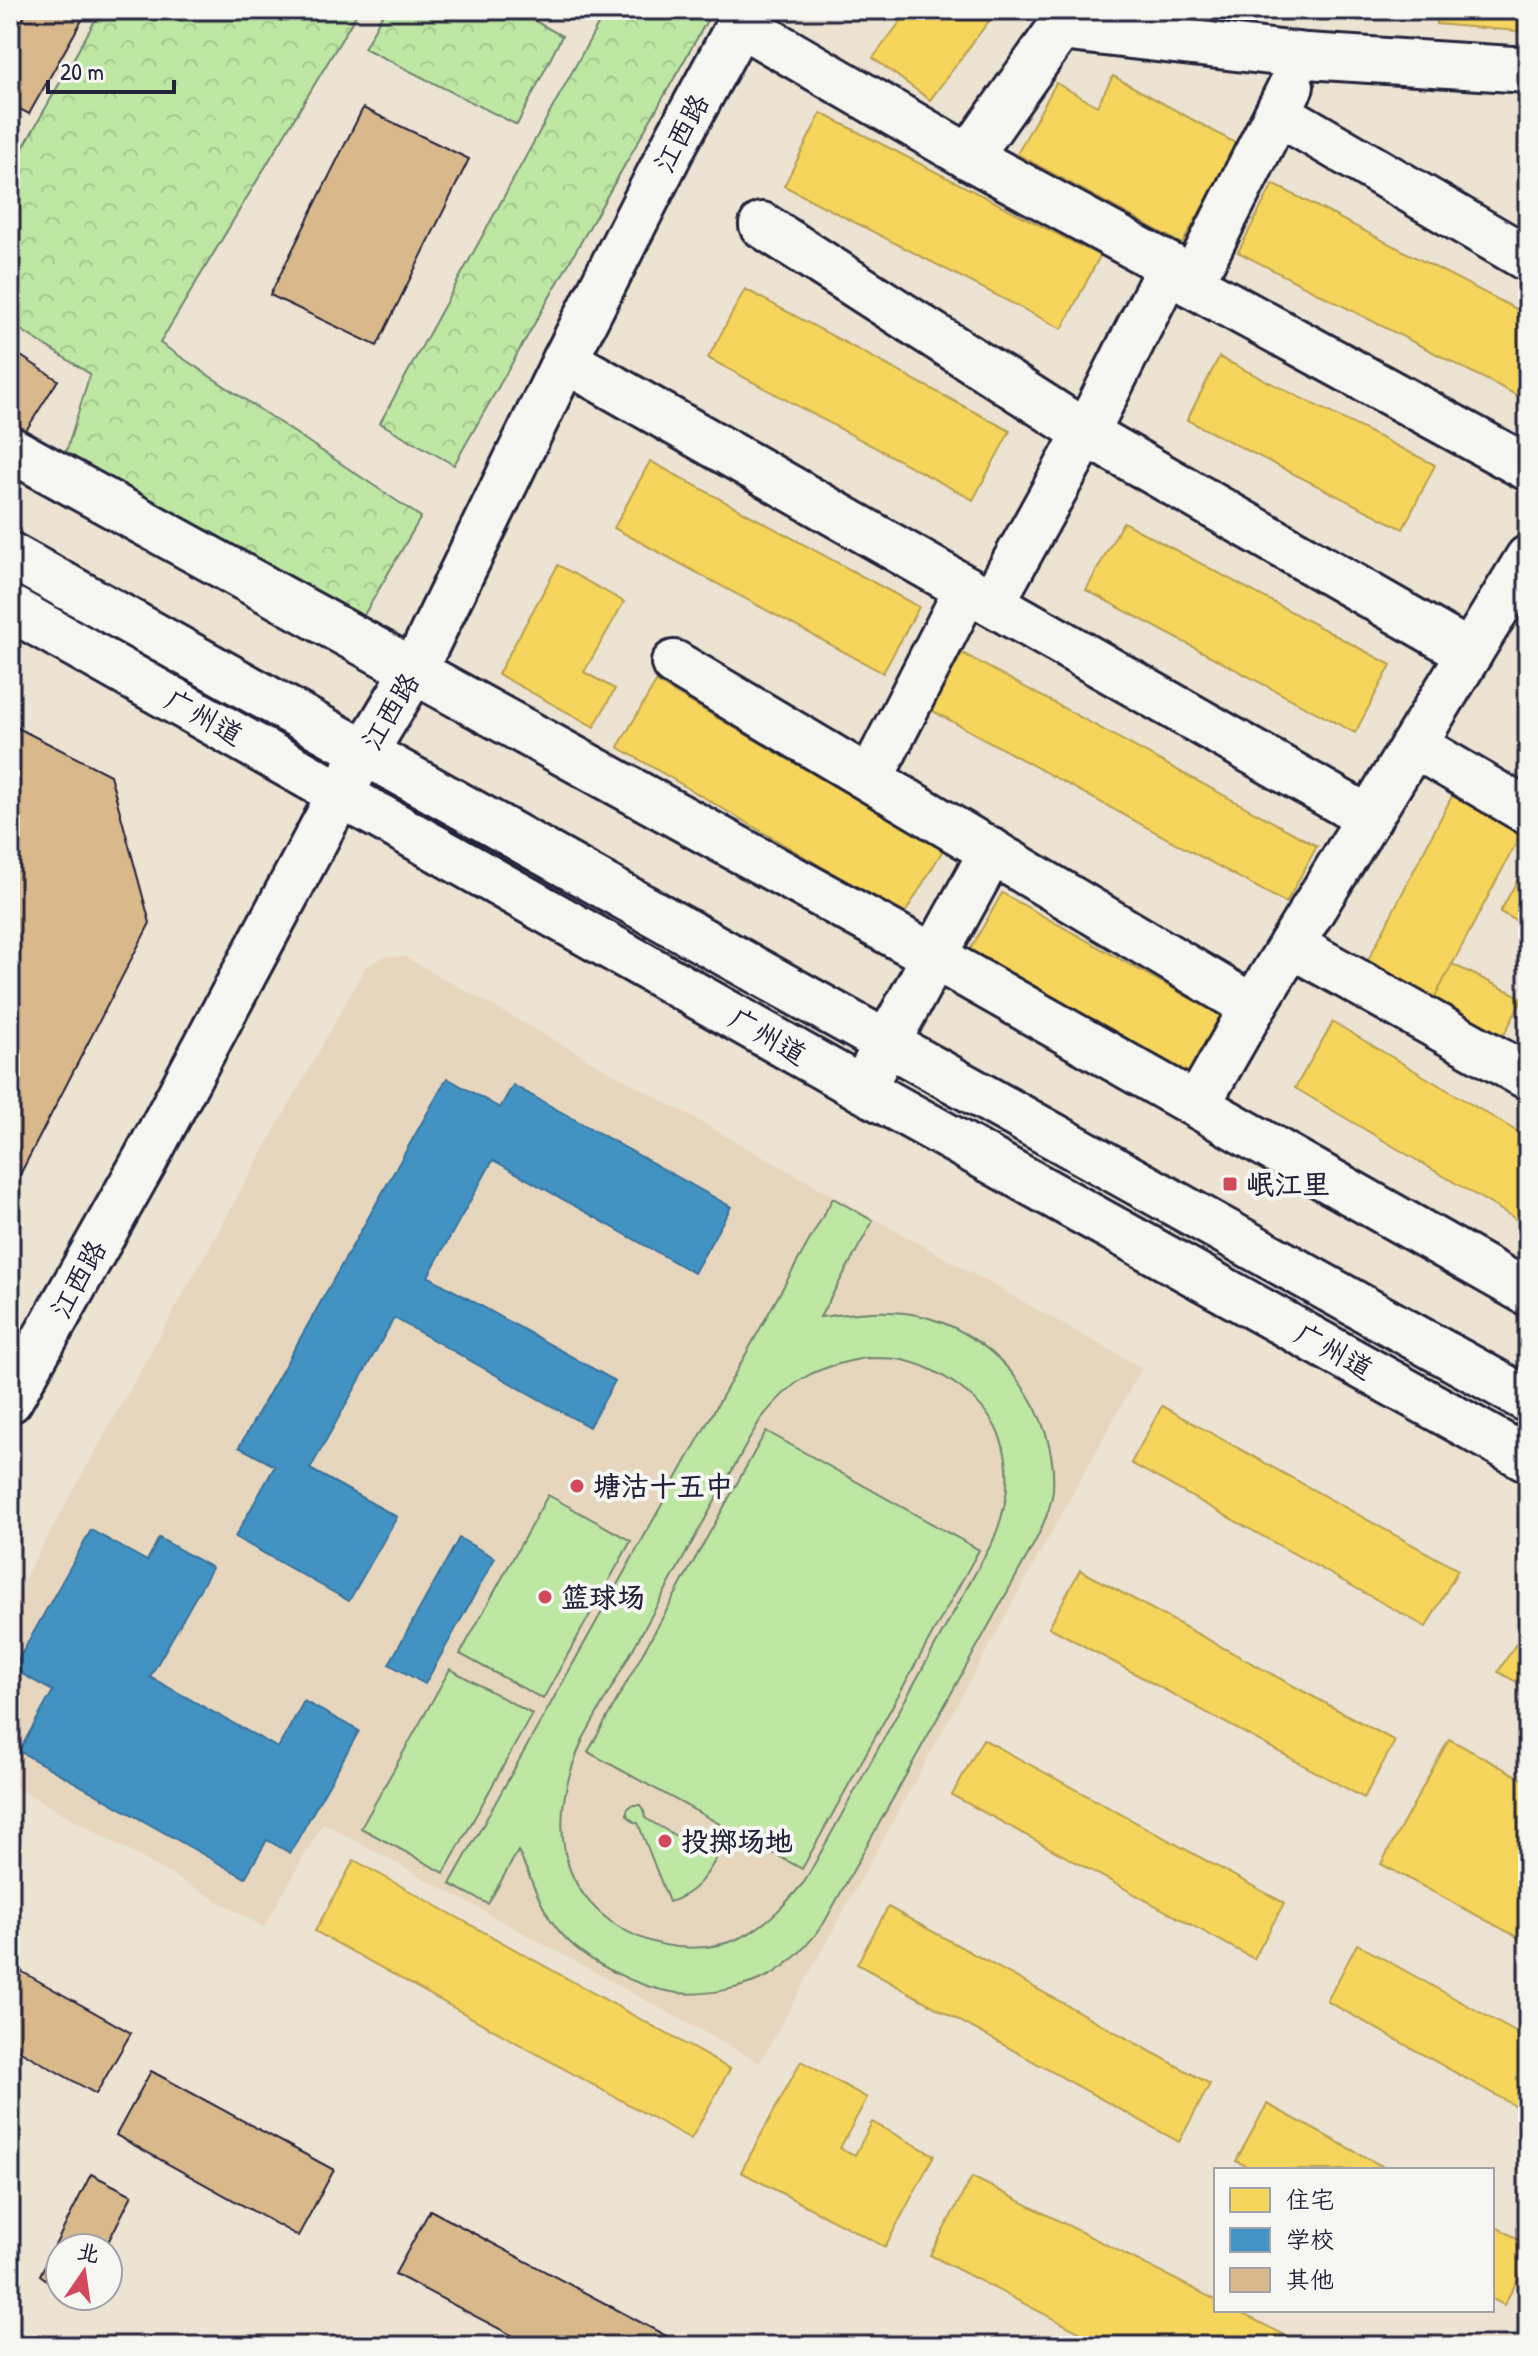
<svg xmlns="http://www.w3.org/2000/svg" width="1538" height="2356" font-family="'Patrick Hand','LXGW WenKai TC',sans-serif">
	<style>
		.built { fill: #e7d6be }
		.forest { fill: url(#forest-crowns); stroke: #70846f; stroke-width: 2 }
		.pitch { fill: #bee7a3; stroke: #70846f; stroke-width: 2; fill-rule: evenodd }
		.homes { fill: #f6d55c; stroke: #b69f52; stroke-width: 2 }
		.schools { fill: #4393c3; stroke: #39719a; stroke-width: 2 }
		.building { fill: #d9b88c; stroke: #22223b; stroke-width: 2 }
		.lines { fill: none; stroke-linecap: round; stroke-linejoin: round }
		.minor-casing { stroke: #22223b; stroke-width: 50 }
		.tertiary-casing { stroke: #22223b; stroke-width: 50 }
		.minor { stroke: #f6f6f2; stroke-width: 44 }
		.tertiary { stroke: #f6f6f2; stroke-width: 44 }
		.poi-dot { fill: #d1495b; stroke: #f6f6f2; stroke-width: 3 }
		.labels { text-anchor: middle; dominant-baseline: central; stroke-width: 8; stroke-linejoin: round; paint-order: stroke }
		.street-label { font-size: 28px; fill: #22223b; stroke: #f6f6f2 }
		.poi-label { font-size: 28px; font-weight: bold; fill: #22223b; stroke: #f6f6f2; text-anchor: start }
	</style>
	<defs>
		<pattern id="forest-crowns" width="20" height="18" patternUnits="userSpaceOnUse" patternTransform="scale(2)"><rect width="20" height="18" fill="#bee7a3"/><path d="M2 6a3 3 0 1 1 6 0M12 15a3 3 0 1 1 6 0" fill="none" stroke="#a3c68d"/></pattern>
	</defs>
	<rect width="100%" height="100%" fill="#ede3d3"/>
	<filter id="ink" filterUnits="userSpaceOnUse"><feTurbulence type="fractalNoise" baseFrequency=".0125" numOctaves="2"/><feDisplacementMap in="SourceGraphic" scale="16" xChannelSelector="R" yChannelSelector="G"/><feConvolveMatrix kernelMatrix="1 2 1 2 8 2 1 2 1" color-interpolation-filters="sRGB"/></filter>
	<g filter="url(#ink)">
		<!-- built -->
		<polygon class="built" points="385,956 405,957 1142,1368 760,2063 323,1823 264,1927 10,1784 10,1604 366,967"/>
		<!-- forest -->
		<g class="forest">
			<polygon points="101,10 359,10 160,343 421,517 361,620 64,459 90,374 10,323 10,171"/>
			<polygon points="385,10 515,10 562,36 517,125 364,48"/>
			<polygon points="606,10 713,10 454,465 380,423"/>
		</g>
		<!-- pitch -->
		<g class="pitch">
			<path d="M833,1198l40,23 -53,96c36,-4 73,-10 109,1 72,21 129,95 124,172 -2,18 -10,35 -18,52l-211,381c-14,20 -30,38 -52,51 -26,14 -65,22 -95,19 -38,-5 -92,-31 -117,-61 -20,-23 -29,-55 -42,-81l-30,53 -38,-20zM865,1358c10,0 21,0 31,1 22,3 44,14 62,27 55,39 60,96 35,155l-188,340c-17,20 -35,41 -59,54 -67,35 -166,-5 -181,-83 -8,-40 2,-76 18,-113l177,-319c34,-42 52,-52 105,-62z"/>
			<polygon points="766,1431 979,1550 802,1869 588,1752"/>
			<polygon points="548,1495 631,1541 543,1699 460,1654"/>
			<polygon points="450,1669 532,1714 444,1873 361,1828"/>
			<path d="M631,1805h9l4,6 1,7 71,41c-12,21 -23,35 -47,43l-31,-79 -4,-1 -7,-7v-5z"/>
		</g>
		<!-- homes -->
		<g class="homes">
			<polygon points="909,10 997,10 930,100 873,58"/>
			<polygon points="1437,10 1528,10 1528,32 1436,24"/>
			<polygon points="1113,76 1237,144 1182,244 1017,154 1056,83 1097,106"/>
			<polygon points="821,113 1100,256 1062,329 784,186"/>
			<polygon points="1273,184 1528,315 1528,401 1238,252"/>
			<polygon points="745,289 1010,431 973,500 708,358"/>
			<polygon points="1219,357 1435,465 1403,529 1187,420"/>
			<polygon points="650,461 919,607 883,673 614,528"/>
			<polygon points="1123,522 1391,665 1355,733 1086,590"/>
			<polygon points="558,565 624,602 584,672 615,689 594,727 498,674"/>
			<polygon points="962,653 1317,846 1286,903 931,710"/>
			<polygon points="656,682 943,850 904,915 618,747"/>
			<polygon points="1452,796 1522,832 1433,1001 1366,964"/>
			<polygon points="1528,861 1528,927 1500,912"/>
			<polygon points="1002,893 1223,1017 1187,1081 966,957"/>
			<polygon points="1452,964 1523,998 1504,1035 1433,1001"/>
			<polygon points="1333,1022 1528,1138 1528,1226 1295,1088"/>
			<polygon points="1162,1406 1458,1570 1426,1627 1131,1463"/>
			<polygon points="1080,1570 1395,1741 1364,1798 1049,1627"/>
			<polygon points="1528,1625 1528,1688 1498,1672"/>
			<polygon points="983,1739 1284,1903 1254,1959 952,1795"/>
			<polygon points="1449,1739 1528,1782 1528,1922 1519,1938 1381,1864"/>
			<polygon points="354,1860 730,2069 691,2139 315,1931"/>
			<polygon points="888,1907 1210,2084 1179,2142 857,1964"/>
			<polygon points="1357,1944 1528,2039 1528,2113 1327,2001"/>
			<polygon points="801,2061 867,2098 840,2148 855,2155 872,2122 934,2155 885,2247 741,2172"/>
			<polygon points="1267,2104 1389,2170 1254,2170 1236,2161"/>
			<polygon points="972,2177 1216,2300 1216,2310 1235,2310 1307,2346 1106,2346 930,2255"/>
			<polygon points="1492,2225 1528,2244 1528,2261 1504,2305 1492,2299"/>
		</g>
		<!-- schools -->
		<g class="schools">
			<polygon points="447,1078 500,1108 513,1085 731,1207 694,1273 493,1160 428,1276 615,1381 589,1427 394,1318 310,1469 397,1517 349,1601 235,1537 275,1466 239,1447"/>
			<polygon points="91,1530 147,1561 159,1538 212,1568 150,1677 278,1748 304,1701 359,1731 290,1853 267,1840 245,1878 19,1751 53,1691 13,1669"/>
			<polygon points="459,1538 495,1558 425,1684 389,1664"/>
		</g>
		<!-- building -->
		<g class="building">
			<polygon points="28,10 81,10 86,13 29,114 10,104 10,41"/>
			<polygon points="363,108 469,159 377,346 270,295"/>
			<polygon points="10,349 58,380 18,443 10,438"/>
			<polygon points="10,724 110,775 150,923 10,1194"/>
			<polygon points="10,1965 131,2033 96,2094 10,2045"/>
			<polygon points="151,2071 334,2170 298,2236 116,2135"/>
			<polygon points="91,2174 132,2195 105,2248 60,2248 60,2290 40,2275"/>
			<polygon points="430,2210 685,2346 532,2346 395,2274"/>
		</g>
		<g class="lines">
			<defs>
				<g id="minor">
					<polyline points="740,24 969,157 1170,266 1191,284 1528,468"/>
					<polyline points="1278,113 1528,259"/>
					<polyline points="969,157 1060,28 1307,56 1528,70"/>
					<polyline points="762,225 1086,433 1470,653"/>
					<polyline points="1191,284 1291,86"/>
					<polyline points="565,360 1369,818"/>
					<polyline points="10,449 933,956 1528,1293"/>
					<polyline points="992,603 1086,433 1170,266"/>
					<polyline points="674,663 1253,1007"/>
					<polyline points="1414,745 1528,812"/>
					<polyline points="870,779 967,589"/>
					<polyline points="1291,945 1528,1077"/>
					<polyline points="862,1089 992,851"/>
					<polyline points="1197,1105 1253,1007 1528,558"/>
				</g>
				<g id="tertiary">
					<polyline points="10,555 1528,1400"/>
					<polyline points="10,608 862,1089 1528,1459"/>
					<polyline points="10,1400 145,1160 340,794 414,671 565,360 675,143 747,10"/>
				</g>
			</defs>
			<!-- minor casing -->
			<use href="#minor" class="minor-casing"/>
			<!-- tertiary casing -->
			<use href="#tertiary" class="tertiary-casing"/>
			<!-- minor -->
			<use href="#minor" class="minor"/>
			<!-- tertiary -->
			<use href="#tertiary" class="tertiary"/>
		</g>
	</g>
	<!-- markers -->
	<g class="poi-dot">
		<rect x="1222" y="1176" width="16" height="16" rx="4"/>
		<circle cx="577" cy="1486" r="8"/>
		<circle cx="545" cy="1597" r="8"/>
		<circle cx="665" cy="1841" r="8"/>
	</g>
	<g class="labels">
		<!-- street labels -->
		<g class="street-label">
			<text transform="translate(681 133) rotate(-62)">江西路</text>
			<text transform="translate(390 711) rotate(-59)">江西路</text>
			<text transform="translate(204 717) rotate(29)">广州道</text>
			<text transform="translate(768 1036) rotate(30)">广州道</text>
			<text transform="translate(78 1279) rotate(-61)">江西路</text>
			<text transform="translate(1334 1351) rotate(29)">广州道</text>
		</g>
		<!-- poi labels -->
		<g class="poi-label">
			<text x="1246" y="1184">岷江里</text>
			<text x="593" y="1486">塘沽十五中</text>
			<text x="561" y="1597">篮球场</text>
			<text x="681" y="1841">投掷场地</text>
		</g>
	</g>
	<!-- margin -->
	<rect width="1538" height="2356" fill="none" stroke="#f6f6f2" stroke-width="40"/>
	<rect x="20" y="20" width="1498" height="2316" fill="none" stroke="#22223b" stroke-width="3" filter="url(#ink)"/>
	<!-- legend -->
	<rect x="1214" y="2168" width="280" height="144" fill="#f6f6f2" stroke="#a1a1a9" stroke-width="2"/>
	<rect x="1230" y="2188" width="40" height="24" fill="#f6d55c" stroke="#a1a1a9" stroke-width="2"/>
	<text x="1286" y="2208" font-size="24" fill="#22223b">住宅</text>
	<rect x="1230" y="2228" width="40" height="24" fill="#4393c3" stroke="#a1a1a9" stroke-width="2"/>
	<text x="1286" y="2248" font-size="24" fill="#22223b">学校</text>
	<rect x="1230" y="2268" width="40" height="24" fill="#d9b88c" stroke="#a1a1a9" stroke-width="2"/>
	<text x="1286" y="2288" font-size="24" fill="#22223b">其他</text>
	<!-- north arrow -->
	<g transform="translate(84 2272) rotate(13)"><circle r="38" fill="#f6f6f2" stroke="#a1a1a9" stroke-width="2"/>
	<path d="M0-6L14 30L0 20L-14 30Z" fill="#d1495b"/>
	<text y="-12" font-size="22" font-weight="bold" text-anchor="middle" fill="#22223b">北</text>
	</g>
	<!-- scale -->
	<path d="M48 80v12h126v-12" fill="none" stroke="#22223b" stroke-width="4"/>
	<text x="60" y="80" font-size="24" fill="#22223b" stroke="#f6f6f2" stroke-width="6" paint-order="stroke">20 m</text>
</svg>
